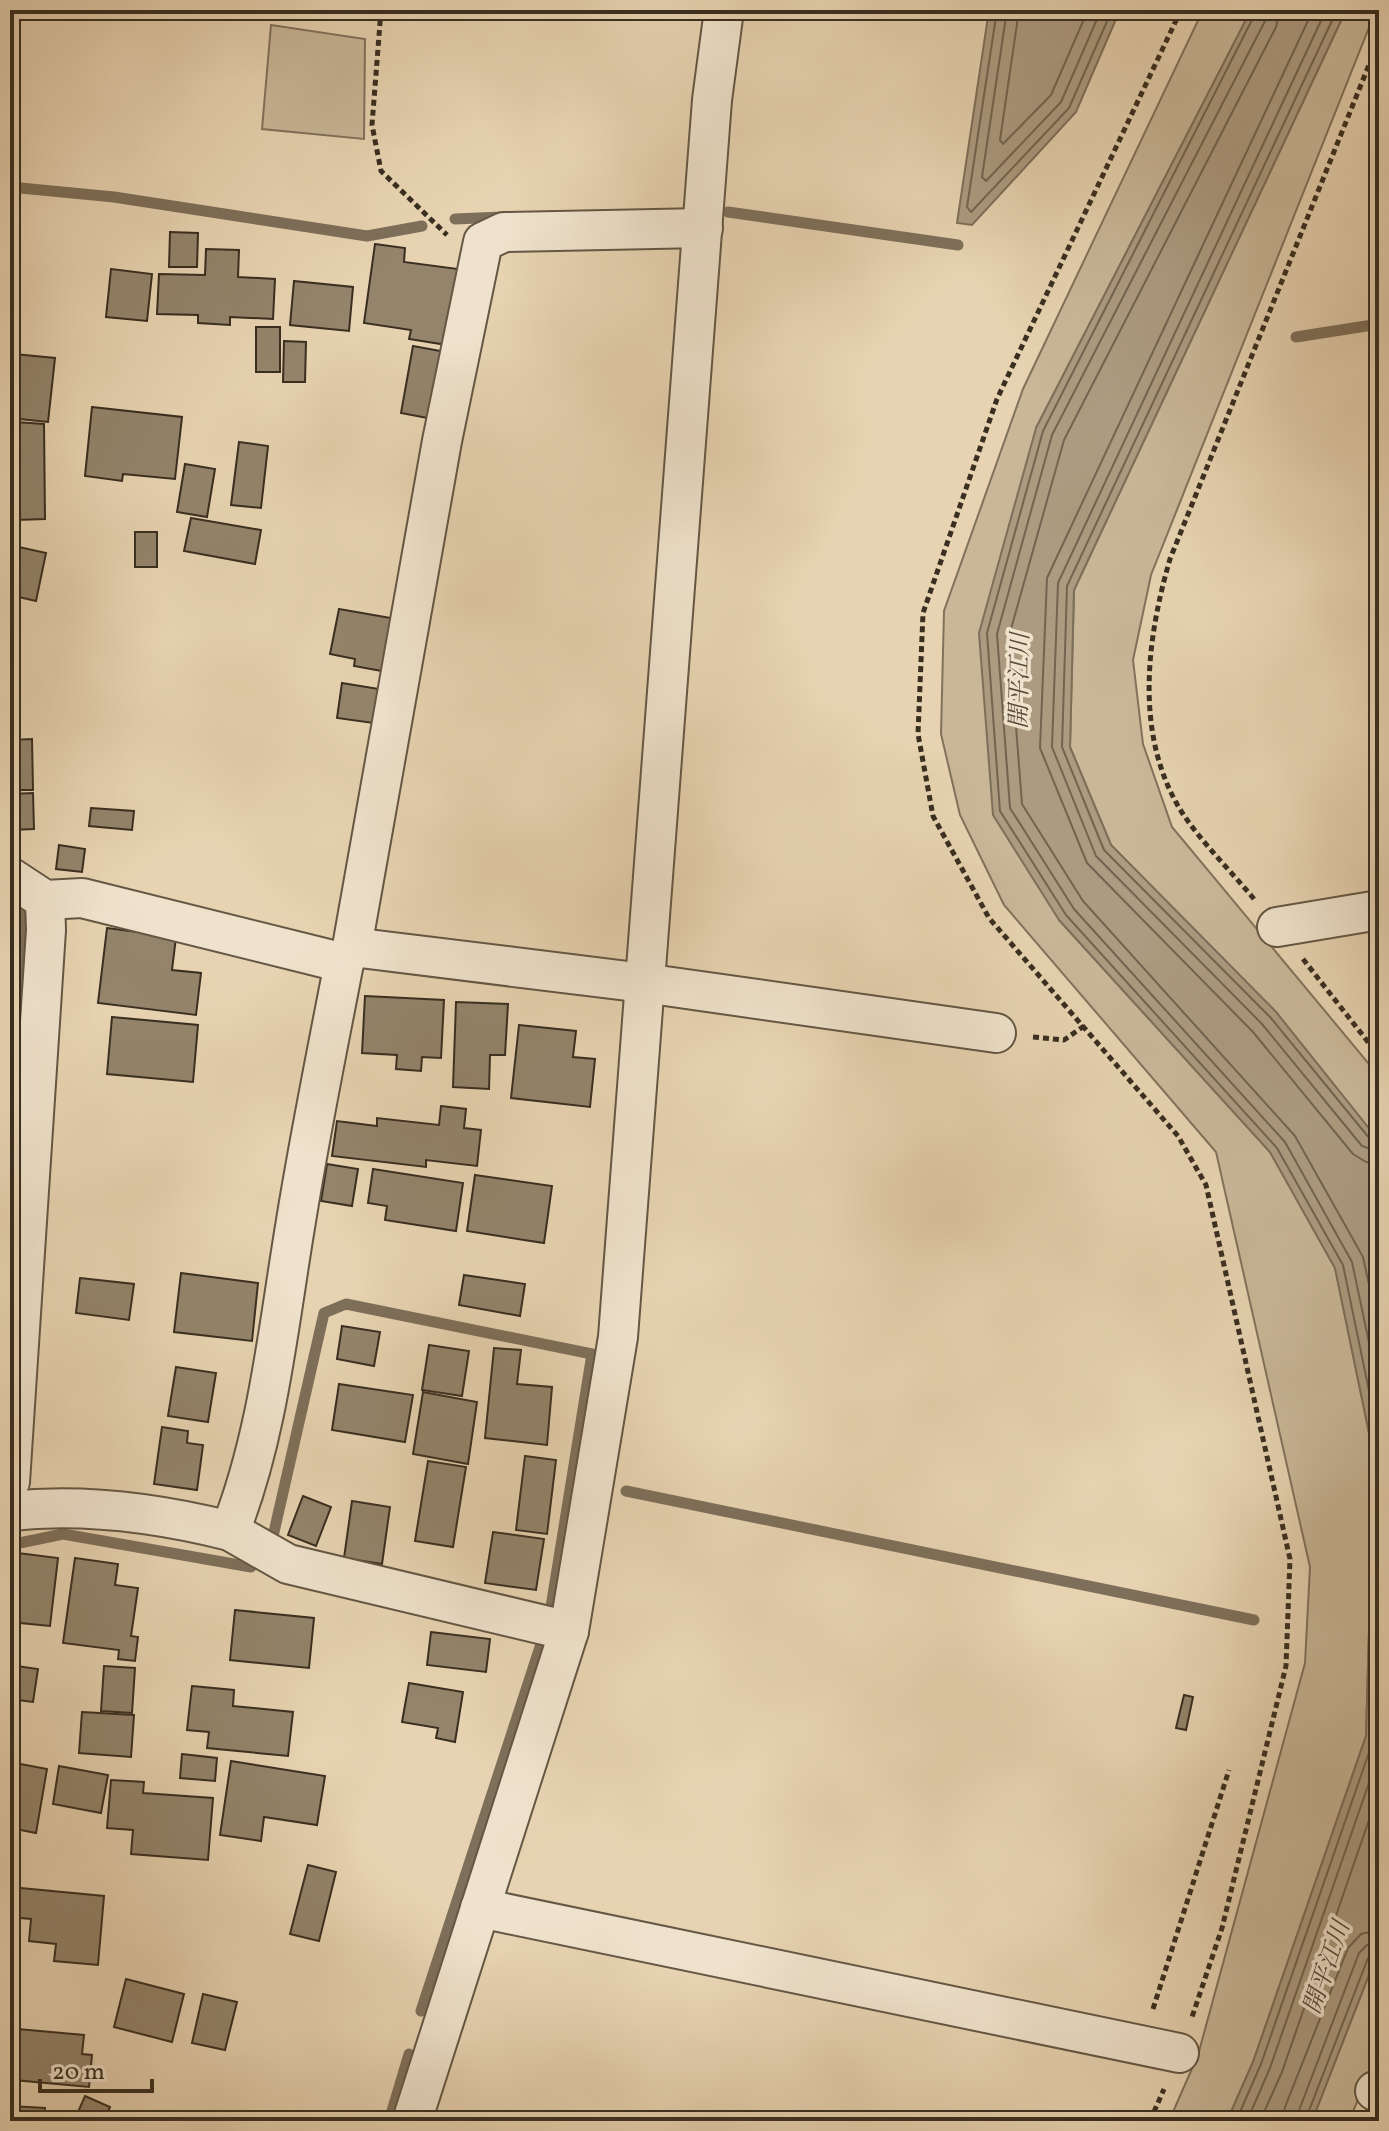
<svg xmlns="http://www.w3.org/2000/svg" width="1389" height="2131" font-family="Vollkorn,'Noto Serif JP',serif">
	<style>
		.green { fill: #c9b798; stroke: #81725c; stroke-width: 2 }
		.water { fill: #ac9b80; stroke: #7e6f5a; stroke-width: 2 }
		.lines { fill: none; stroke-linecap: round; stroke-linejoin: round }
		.shore { stroke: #726450; stroke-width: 2 }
		.stream { stroke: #7e6f5a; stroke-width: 11 }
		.building { fill: #93846b; stroke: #392e20; stroke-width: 2 }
		.minor-casing { stroke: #645744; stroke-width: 42 }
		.path { stroke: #392e20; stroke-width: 5; stroke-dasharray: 6 4; stroke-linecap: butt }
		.minor { stroke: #efe2cc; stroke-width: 38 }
		.labels { text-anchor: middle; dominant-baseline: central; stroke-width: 7; stroke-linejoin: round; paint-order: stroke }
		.water-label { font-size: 24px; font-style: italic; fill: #564938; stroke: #efe2cc }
	</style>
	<rect width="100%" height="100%" fill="#e7d3b1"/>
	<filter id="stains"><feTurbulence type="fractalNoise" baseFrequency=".0025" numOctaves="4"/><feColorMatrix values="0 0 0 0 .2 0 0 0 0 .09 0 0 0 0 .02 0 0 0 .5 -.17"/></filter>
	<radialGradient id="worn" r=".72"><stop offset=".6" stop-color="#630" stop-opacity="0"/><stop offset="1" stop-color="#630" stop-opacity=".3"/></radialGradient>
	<!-- green -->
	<g class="green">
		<polygon points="1203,10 1251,10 1036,428 1059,920 1270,1152 1335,1268 1374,1457 1366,1736 1253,2062 1227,2121 1169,2121 1198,2055 1305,1663 1310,1567 1216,1152 1004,905 960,815 941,734 944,611 1023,389"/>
		<polygon points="1346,10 1376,10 1151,575 1133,660 1143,744 1172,827 1379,1076 1379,1141 1276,1012 1111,845 1070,747 1074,590"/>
		<polygon points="271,25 365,39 364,139 262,129"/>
		<polygon points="1379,1949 1379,2050 1349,2121 1312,2121"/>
	</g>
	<!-- water -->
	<g class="water">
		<polygon points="989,10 1120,10 1076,112 972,225 957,223"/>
		<polygon points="1251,10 1346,10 1074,590 1070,747 1111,845 1276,1012 1379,1141 1379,1949 1312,2121 1227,2121 1253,2062 1366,1736 1374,1457 1335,1268 1270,1152 1059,920 993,815 979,633 1036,428"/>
	</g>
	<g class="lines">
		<!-- shore -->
		<g class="shore">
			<polyline points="997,10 967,207 971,212 1069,108 1112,10"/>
			<polyline points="1007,10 982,177 986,181 1061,102 1101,10"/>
			<polyline points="1019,10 1000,140 1003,144 1051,95 1088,10"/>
			<polyline points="1257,10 1043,431 987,633 1000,811 1066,915 1277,1148 1343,1265 1379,1439"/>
			<polyline points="1268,10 1265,21 1052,435 997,634 1010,808 1074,909 1285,1142 1352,1262 1379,1390"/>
			<polyline points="1280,10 1276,27 1064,440 1009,636 1022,804 1083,901 1295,1136 1363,1257 1379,1331"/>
			<polyline points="1313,10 1047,578 1040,748 1087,863 1253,1032 1353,1154 1366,1162 1379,1164"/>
			<polyline points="1326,10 1058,583 1052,747 1096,856 1262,1024 1362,1146 1379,1152"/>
			<polyline points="1337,10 1067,586 1062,747 1104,850 1270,1017 1370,1139 1379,1142"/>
			<polyline points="1236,2121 1261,2064 1374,1738 1379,1575"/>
			<polyline points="1247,2121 1270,2068 1379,1754"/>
			<polyline points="1260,2121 1282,2072 1379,1791"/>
			<polyline points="1283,2121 1285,2107 1348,1948 1361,1934 1379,1930"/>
			<polyline points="1295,2121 1359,1953 1367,1945 1379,1942"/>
			<polyline points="1305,2121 1368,1958 1379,1952"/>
		</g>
		<!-- stream -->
		<g class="stream">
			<polyline points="10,187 114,197 367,236 422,226"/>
			<polyline points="728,212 958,245"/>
			<polyline points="455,219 502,217"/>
			<polyline points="1296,337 1379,324"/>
			<polyline points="10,907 21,914 23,984"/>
			<polyline points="13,1114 19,1029"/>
			<polyline points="626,1491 1254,1620"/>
			<polyline points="274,1532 324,1313 346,1304 592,1354 551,1607"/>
			<polyline points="10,1545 63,1534 251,1567"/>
			<polyline points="421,2011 541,1644"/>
			<polyline points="389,2121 409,2054"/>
		</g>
	</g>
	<!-- building -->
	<g class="building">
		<polygon points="170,232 198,233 197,267 169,267"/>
		<polygon points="375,244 405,248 404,262 458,269 447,345 409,339 411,330 364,323"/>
		<polygon points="206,249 239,250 238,277 275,279 273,319 230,317 230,325 198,323 198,315 157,314 159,274 205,275"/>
		<polygon points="111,269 152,274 147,321 106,317"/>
		<polygon points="294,281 353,287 349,331 290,325"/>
		<rect x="256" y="327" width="24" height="45"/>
		<polygon points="284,341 306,342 305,382 283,382"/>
		<polygon points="413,346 446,352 433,419 401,413"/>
		<polygon points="14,354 55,358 48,422 10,418"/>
		<polygon points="92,407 182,417 175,479 123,474 122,481 85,476"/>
		<polygon points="15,422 44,424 45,519 16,520 12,460"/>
		<polygon points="239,442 268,446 261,508 231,505"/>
		<polygon points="185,464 215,469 207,517 177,512"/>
		<polygon points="191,518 261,530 255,564 184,551"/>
		<rect x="135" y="532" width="22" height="35"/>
		<polygon points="10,545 46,553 36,601 10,595"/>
		<polygon points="339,609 391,618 382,671 354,666 355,659 330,654"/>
		<polygon points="342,683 379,689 373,723 337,718"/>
		<polygon points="32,739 33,790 10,790 10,740"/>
		<polygon points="33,793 34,829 10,830 10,794"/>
		<polygon points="91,808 134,811 132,830 89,826"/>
		<polygon points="59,845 85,849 82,872 56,869"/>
		<polygon points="107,928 176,937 172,970 201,973 196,1015 98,1003"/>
		<polygon points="365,996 444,1000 441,1058 422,1057 421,1071 396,1069 397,1055 362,1053"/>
		<polygon points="456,1002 508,1004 505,1055 490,1055 489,1089 453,1087"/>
		<polygon points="112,1017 198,1025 193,1082 107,1074"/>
		<polygon points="519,1025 576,1031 573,1057 595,1059 590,1107 511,1098"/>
		<polygon points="441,1106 466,1109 464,1128 481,1130 477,1166 426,1160 426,1167 332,1156 337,1121 377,1126 377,1118 439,1125"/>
		<polygon points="327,1164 358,1169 352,1206 321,1201"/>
		<polygon points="373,1169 463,1183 456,1231 385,1220 387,1206 368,1203"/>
		<polygon points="475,1175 552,1186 544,1243 467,1231"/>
		<polygon points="181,1273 258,1283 252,1341 174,1332"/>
		<polygon points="464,1275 525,1284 520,1316 459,1305"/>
		<polygon points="80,1278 134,1284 129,1320 76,1313"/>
		<polygon points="342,1326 380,1332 374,1366 337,1359"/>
		<polygon points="429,1345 469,1351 462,1396 422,1390"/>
		<polygon points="494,1348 521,1350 517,1384 552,1387 547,1445 485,1438"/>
		<polygon points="176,1367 216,1373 208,1422 168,1416"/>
		<polygon points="339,1384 413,1395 405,1442 332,1430"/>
		<polygon points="423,1392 477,1402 468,1464 413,1454"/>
		<polygon points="162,1427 188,1431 187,1443 203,1445 197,1490 154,1484"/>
		<polygon points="525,1456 556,1460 547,1534 516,1530"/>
		<polygon points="428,1461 466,1467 453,1547 415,1541"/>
		<polygon points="303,1496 331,1507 316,1546 288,1535"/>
		<polygon points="352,1501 390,1507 382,1564 344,1558"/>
		<polygon points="493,1532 544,1539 536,1590 485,1583"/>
		<polygon points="18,1553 58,1558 50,1626 10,1622 10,1577 15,1578"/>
		<polygon points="75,1558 118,1564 115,1585 138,1588 131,1636 138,1637 135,1661 118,1659 119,1650 63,1643"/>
		<polygon points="235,1610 314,1618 309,1668 230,1660"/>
		<polygon points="431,1632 490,1639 486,1672 427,1665"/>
		<polygon points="10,1665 38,1669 33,1702 10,1699"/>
		<polygon points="104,1666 135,1668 132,1713 101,1711"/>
		<polygon points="409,1683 463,1692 455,1742 436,1738 438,1728 402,1722"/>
		<polygon points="192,1686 234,1690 233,1706 293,1712 288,1756 207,1748 209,1732 187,1730"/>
		<polygon points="1184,1695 1193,1697 1186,1730 1176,1728"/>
		<polygon points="82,1712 134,1715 131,1757 79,1753"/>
		<polygon points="182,1754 217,1758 215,1781 180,1778"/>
		<polygon points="231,1761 325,1776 317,1825 264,1817 261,1841 220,1835"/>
		<polygon points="10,1762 47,1769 36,1833 10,1828"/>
		<polygon points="59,1766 108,1775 101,1813 53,1804"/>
		<polygon points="111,1780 144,1782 143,1793 213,1798 208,1860 131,1854 133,1830 107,1828"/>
		<polygon points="308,1865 336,1872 319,1941 290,1934"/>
		<polygon points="10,1887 104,1896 98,1965 54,1961 56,1944 29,1941 31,1919 10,1917"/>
		<polygon points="126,1979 184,1994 172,2042 114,2027"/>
		<polygon points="203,1994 237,2002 225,2050 192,2043"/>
		<polygon points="18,2029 84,2035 82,2054 92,2055 89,2087 14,2080"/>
		<polygon points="85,2096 110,2107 104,2121 74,2121"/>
		<polygon points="10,2106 45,2108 44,2121 10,2121"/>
		<polygon points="180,2112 200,2113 199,2121 180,2121"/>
	</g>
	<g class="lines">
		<defs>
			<g id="minor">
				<polyline points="10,877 45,900 82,898 344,963"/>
				<polyline points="1277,927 1379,910"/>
				<polyline points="352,947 644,983 996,1033"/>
				<polyline points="10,1482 46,930 45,900"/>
				<path d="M10,1511c74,-8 148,2 220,20 38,-96 48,-202 65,-304 14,-88 32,-176 49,-264l8,-16 90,-506 41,-199 21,-10 199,-4"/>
				<polyline points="230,1531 288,1564 569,1631"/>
				<polyline points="480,1908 1179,2053"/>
				<polyline points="1375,2091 1379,2091"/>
				<polyline points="412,2121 569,1631 618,1337 712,100 724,10"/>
			</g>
		</defs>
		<!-- minor casing -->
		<use href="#minor" class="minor-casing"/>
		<!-- path -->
		<g class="path">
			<polyline points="381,10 372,125 381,171 447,235"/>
			<polyline points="1181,10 997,399 923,613 918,734 933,816 989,918 1178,1136 1206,1185 1290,1559 1286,1666 1222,1928 1191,2020"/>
			<path d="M1254,899c-23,-28 -51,-55 -71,-85 -49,-76 -37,-173 -13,-255l209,-519"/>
			<polyline points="1303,959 1379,1056"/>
			<polyline points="1033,1037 1064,1040 1084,1026"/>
			<polyline points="1153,2009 1229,1770"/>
			<polyline points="1150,2121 1164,2089"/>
		</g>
		<!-- minor -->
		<use href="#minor" class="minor"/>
	</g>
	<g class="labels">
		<!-- water labels -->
		<g class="water-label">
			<text transform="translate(1021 681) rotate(-89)">開平江川</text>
			<text transform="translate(1328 1968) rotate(-71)">開平江川</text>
		</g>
	</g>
	<!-- margin -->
	<rect width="1389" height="2131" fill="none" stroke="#e7d3b1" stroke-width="40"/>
	<rect x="12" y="12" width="1365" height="2107" fill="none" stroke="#392e20" stroke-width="4"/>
	<rect x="20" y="20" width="1349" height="2091" fill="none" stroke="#392e20" stroke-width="2"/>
	<!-- scale -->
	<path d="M40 2079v12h112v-12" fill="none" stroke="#392e20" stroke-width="4"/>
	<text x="52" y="2079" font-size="24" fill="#392e20" stroke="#efe2cc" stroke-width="6" paint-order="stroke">20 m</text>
	<rect width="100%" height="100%" filter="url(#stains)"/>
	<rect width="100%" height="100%" fill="url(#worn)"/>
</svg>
